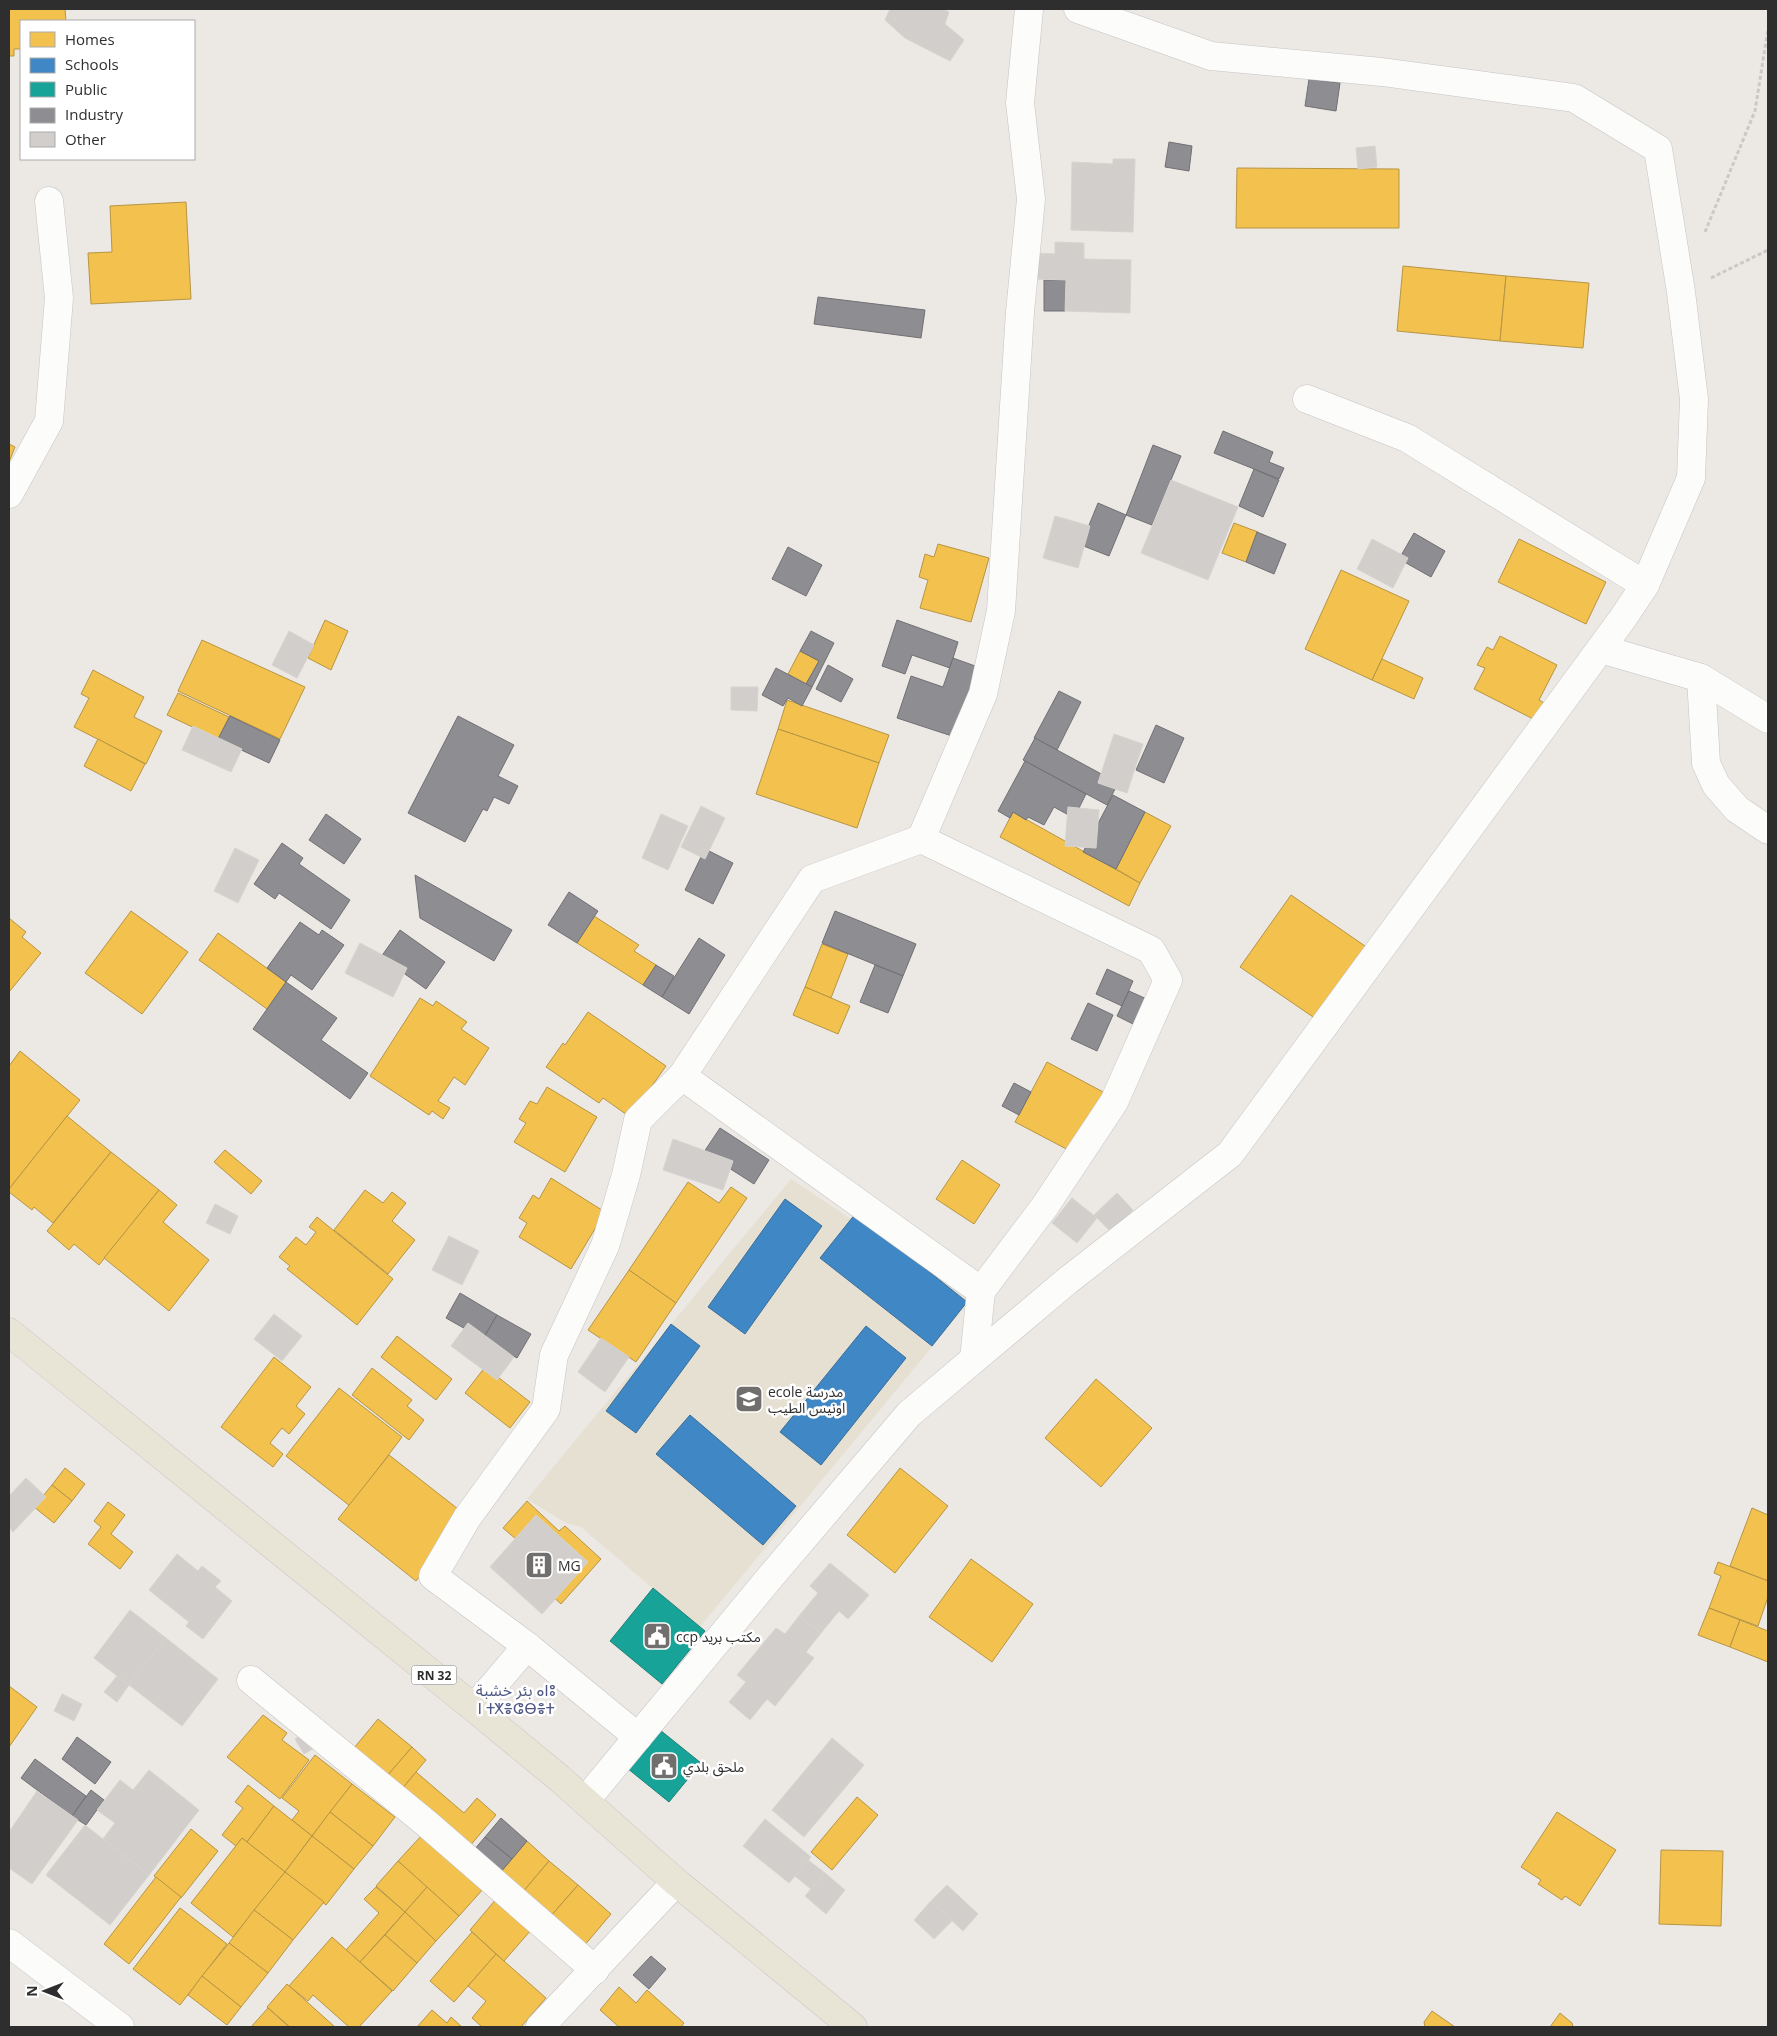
<svg xmlns="http://www.w3.org/2000/svg" width="1777" height="2036" font-family="'Open Sans','Noto Sans Arabic','Noto Sans Tifinagh',sans-serif">
	<style>
		.education { fill: #e6e0d3 }
		.homes { fill: #f2c14e; stroke: #b79544 }
		.schools { fill: #3f88c5; stroke: #3a6d98 }
		.public { fill: #17a398; stroke: #1e8078 }
		.industry { fill: #8d8d92; stroke: #707074 }
		.building { fill: #d1cecb; stroke: #d7d4d0 }
		.lines { fill: none; stroke-linecap: round; stroke-linejoin: round }
		.minor-casing { stroke: #c5c4c5; stroke-width: 29 }
		.major-casing { stroke: #c6c5c4; stroke-width: 29 }
		.path { stroke: #c9c9c8; stroke-width: 3; stroke-dasharray: 4 2.5; stroke-linecap: butt }
		.minor { stroke: #fcfcfb; stroke-width: 28 }
		.major { stroke: #e8e4d6; stroke-width: 28 }
		.labels { text-anchor: middle; dominant-baseline: central; stroke-width: 5; stroke-linejoin: round; paint-order: stroke }
		.shield { fill: #fff; stroke: #6d6d6d; stroke-width: 1 }
		.shield-label { font-size: 12px; font-weight: bold; fill: #2e2e2e }
		.poi-label { font-size: 14px; fill: #2e2e2e; stroke: #fff; text-anchor: start }
		.quarter-label { font-size: 16px; fill: #4d5680; stroke: #fff }
	</style>
	<rect width="100%" height="100%" fill="#ece8e4"/>
	<!-- education -->
	<polygon class="education" points="791,1179 851,1219 858,1210 971,1300 699,1628 581,1527 566,1523 527,1499"/>
	<!-- homes -->
	<g class="homes">
		<polygon points="9,9 65,9 66,21 21,21 21,49 14,49 14,56 9,56"/>
		<polygon points="1237,168 1399,169 1399,228 1236,228"/>
		<polygon points="186,202 191,299 91,304 88,253 112,252 110,206"/>
		<polygon points="1403,266 1506,276 1500,341 1397,331"/>
		<polygon points="1506,276 1589,283 1583,348 1500,341"/>
		<polygon points="9,444 15,447 9,462"/>
		<polygon points="1234,523 1258,532 1246,562 1222,553"/>
		<polygon points="1519,539 1606,582 1586,624 1498,582"/>
		<polygon points="938,544 989,558 971,622 920,608 928,580 919,577 925,554 934,557"/>
		<polygon points="1341,570 1409,601 1372,680 1305,649"/>
		<polygon points="325,620 348,631 331,670 308,658"/>
		<polygon points="1500,636 1557,665 1539,700 1550,706 1541,723 1474,689 1485,668 1477,665 1487,647 1493,650"/>
		<polygon points="202,640 305,687 280,739 178,691"/>
		<polygon points="800,651 819,661 806,684 788,674"/>
		<polygon points="1382,659 1423,678 1414,699 1372,680"/>
		<polygon points="93,670 144,697 134,717 162,731 146,764 74,727 89,698 81,694"/>
		<polygon points="178,693 229,717 218,739 167,715"/>
		<polygon points="787,700 889,735 879,763 778,729"/>
		<polygon points="778,729 879,763 857,828 756,794"/>
		<polygon points="98,739 145,764 131,791 84,766"/>
		<polygon points="1013,812 1140,883 1129,906 1000,837"/>
		<polygon points="1145,812 1171,826 1140,883 1116,869"/>
		<polygon points="1291,895 1365,946 1316,1019 1240,967"/>
		<polygon points="131,911 188,952 142,1014 85,973"/>
		<polygon points="594,916 639,945 634,951 656,965 643,985 577,943"/>
		<polygon points="9,918 26,932 22,937 41,953 9,992"/>
		<polygon points="218,933 286,982 267,1009 199,960"/>
		<polygon points="822,944 848,954 831,998 805,987"/>
		<polygon points="805,987 850,1006 838,1034 793,1015"/>
		<polygon points="420,998 433,1006 436,1001 467,1022 461,1029 489,1048 465,1085 454,1077 438,1101 450,1108 443,1119 432,1111 429,1115 370,1076"/>
		<polygon points="588,1012 666,1066 630,1117 603,1098 599,1103 546,1067 563,1043 565,1045"/>
		<polygon points="20,1051 80,1100 9,1189 9,1066"/>
		<polygon points="1047,1062 1105,1093 1074,1153 1015,1122"/>
		<polygon points="547,1087 597,1117 565,1172 514,1142 526,1123 519,1119 530,1101 537,1104"/>
		<polygon points="67,1116 111,1152 53,1223 34,1207 32,1210 9,1192 9,1189"/>
		<polygon points="225,1150 262,1181 251,1194 214,1162"/>
		<polygon points="111,1152 159,1190 99,1265 74,1244 69,1250 47,1231"/>
		<polygon points="962,1160 1000,1185 974,1224 936,1199"/>
		<polygon points="551,1178 605,1212 571,1269 519,1237 527,1223 519,1218 533,1195 539,1199"/>
		<polygon points="688,1182 719,1203 731,1187 747,1198 676,1303 629,1270"/>
		<polygon points="159,1190 177,1205 163,1222 209,1260 169,1311 104,1258"/>
		<polygon points="365,1190 383,1203 392,1192 406,1203 392,1221 415,1240 388,1274 334,1230"/>
		<polygon points="317,1217 393,1279 357,1325 287,1269 290,1266 279,1257 296,1237 306,1245 316,1232 309,1227"/>
		<polygon points="629,1270 676,1303 636,1362 588,1330"/>
		<polygon points="397,1336 452,1379 436,1400 381,1357"/>
		<polygon points="274,1357 311,1387 296,1406 305,1414 289,1434 282,1428 270,1443 283,1454 273,1467 221,1427"/>
		<polygon points="485,1367 530,1402 510,1428 465,1393"/>
		<polygon points="372,1368 412,1400 407,1406 424,1420 409,1440 352,1395"/>
		<polygon points="1096,1379 1152,1428 1101,1487 1045,1438"/>
		<polygon points="339,1388 402,1437 350,1506 286,1456"/>
		<polygon points="389,1455 467,1516 416,1581 338,1519"/>
		<polygon points="65,1468 85,1484 72,1501 52,1485"/>
		<polygon points="900,1468 948,1506 895,1573 847,1535"/>
		<polygon points="52,1485 72,1501 54,1523 34,1507"/>
		<polygon points="527,1501 559,1531 565,1526 601,1559 561,1604 505,1553 517,1540 503,1528"/>
		<polygon points="108,1502 125,1515 111,1534 133,1552 120,1569 88,1544 101,1527 94,1521"/>
		<polygon points="1752,1508 1768,1515 1768,1581 1730,1566"/>
		<polygon points="971,1559 1033,1604 992,1662 929,1617"/>
		<polygon points="1718,1562 1768,1581 1768,1597 1758,1626 1709,1608 1721,1576 1714,1573"/>
		<polygon points="1709,1608 1740,1620 1730,1647 1698,1635"/>
		<polygon points="1740,1620 1768,1631 1768,1662 1730,1647"/>
		<polygon points="9,1686 37,1707 9,1747"/>
		<polygon points="263,1715 287,1733 282,1740 309,1760 280,1799 227,1757"/>
		<polygon points="378,1719 412,1747 387,1776 354,1748"/>
		<polygon points="412,1747 426,1760 402,1789 387,1776"/>
		<polygon points="315,1755 352,1784 312,1836 292,1820 299,1811 282,1798"/>
		<polygon points="416,1772 464,1813 477,1798 496,1815 469,1847 402,1789"/>
		<polygon points="352,1784 395,1817 373,1846 330,1812"/>
		<polygon points="248,1785 274,1806 247,1842 242,1838 236,1846 222,1835 243,1808 235,1802"/>
		<polygon points="857,1797 878,1815 832,1870 811,1852"/>
		<polygon points="274,1806 312,1836 285,1872 247,1842"/>
		<polygon points="330,1812 373,1846 354,1869 312,1836"/>
		<polygon points="1557,1812 1616,1850 1580,1906 1565,1896 1562,1900 1538,1884 1541,1880 1521,1867"/>
		<polygon points="191,1829 218,1851 181,1898 154,1876"/>
		<polygon points="423,1834 484,1888 459,1916 398,1861"/>
		<polygon points="312,1836 354,1869 326,1905 285,1872"/>
		<polygon points="242,1838 285,1872 233,1937 191,1903"/>
		<polygon points="527,1841 549,1861 522,1893 499,1874"/>
		<polygon points="1661,1850 1723,1851 1721,1926 1659,1924"/>
		<polygon points="398,1861 427,1887 405,1912 376,1886"/>
		<polygon points="549,1861 578,1885 550,1917 522,1893"/>
		<polygon points="285,1872 324,1902 293,1940 254,1910"/>
		<polygon points="156,1877 181,1897 129,1964 104,1944"/>
		<polygon points="578,1885 611,1914 584,1946 550,1917"/>
		<polygon points="376,1887 405,1912 360,1962 346,1950 379,1913 364,1899"/>
		<polygon points="427,1887 459,1916 436,1941 405,1912"/>
		<polygon points="497,1898 532,1929 504,1961 470,1930"/>
		<polygon points="180,1908 227,1944 180,2005 133,1969"/>
		<polygon points="254,1910 293,1940 268,1973 229,1943"/>
		<polygon points="405,1912 436,1941 417,1963 385,1935"/>
		<polygon points="472,1932 496,1954 454,2002 430,1981"/>
		<polygon points="385,1935 417,1963 393,1991 360,1962"/>
		<polygon points="332,1937 392,1991 359,2027 349,2027 313,1995 308,2001 289,1986"/>
		<polygon points="229,1943 268,1973 241,2007 202,1976"/>
		<polygon points="496,1954 546,1998 521,2027 482,2027 472,2018 486,2001 468,1986"/>
		<polygon points="202,1976 241,2007 227,2025 188,1995"/>
		<polygon points="287,1984 335,2027 290,2027 267,2007"/>
		<polygon points="619,1987 636,2003 647,1990 684,2023 681,2027 619,2027 600,2010"/>
		<polygon points="268,2008 289,2027 251,2027"/>
		<polygon points="432,2010 447,2023 451,2017 462,2027 417,2027"/>
		<polygon points="1432,2011 1455,2027 1425,2027 1424,2022"/>
		<polygon points="1560,2013 1572,2023 1573,2027 1550,2027"/>
	</g>
	<!-- schools -->
	<g class="schools">
		<polygon points="785,1199 822,1226 745,1334 708,1307"/>
		<polygon points="856,1213 967,1302 932,1346 820,1258"/>
		<polygon points="671,1324 700,1346 636,1433 606,1411"/>
		<polygon points="866,1326 906,1358 821,1465 780,1432"/>
		<polygon points="690,1415 796,1506 763,1545 656,1454"/>
	</g>
	<!-- public -->
	<g class="public">
		<polygon points="653,1588 705,1631 662,1684 610,1641"/>
		<polygon points="660,1730 701,1763 669,1802 627,1768"/>
	</g>
	<!-- industry -->
	<g class="industry">
		<polygon points="1309,79 1340,83 1336,111 1305,106"/>
		<polygon points="1169,142 1192,146 1189,171 1165,167"/>
		<polygon points="1044,280 1066,280 1065,311 1044,311"/>
		<polygon points="818,297 925,310 921,338 814,324"/>
		<polygon points="1223,431 1273,452 1269,462 1284,468 1279,479 1214,453"/>
		<polygon points="1153,445 1181,456 1152,525 1126,515"/>
		<polygon points="1254,469 1279,480 1263,517 1239,506"/>
		<polygon points="1098,503 1126,515 1109,556 1081,545"/>
		<polygon points="1257,532 1286,544 1274,574 1246,562"/>
		<polygon points="1414,533 1445,551 1431,577 1399,559"/>
		<polygon points="788,547 822,565 806,596 772,579"/>
		<polygon points="897,620 958,642 950,668 912,655 905,674 882,666"/>
		<polygon points="811,631 834,643 812,687 806,684 819,661 800,651"/>
		<polygon points="953,658 978,667 955,737 897,718 911,676 943,687"/>
		<polygon points="828,665 853,679 841,702 816,689"/>
		<polygon points="776,668 812,687 802,706 788,698 783,706 762,695"/>
		<polygon points="1059,691 1081,702 1057,750 1034,738"/>
		<polygon points="230,716 280,740 269,763 218,739"/>
		<polygon points="458,716 514,745 498,776 518,786 509,804 494,797 487,811 483,809 465,842 408,813"/>
		<polygon points="1156,725 1184,738 1164,783 1136,770"/>
		<polygon points="1035,738 1118,783 1107,805 1023,760"/>
		<polygon points="1025,761 1086,794 1074,818 1054,807 1044,825 1028,817 1026,820 1013,812 1010,818 998,811"/>
		<polygon points="1113,795 1145,812 1116,869 1083,852"/>
		<polygon points="326,814 361,839 344,864 309,840"/>
		<polygon points="282,843 303,858 299,864 350,900 331,929 279,893 275,899 254,884"/>
		<polygon points="709,851 733,863 713,904 685,890 701,857 705,859"/>
		<polygon points="415,875 512,930 494,961 420,918"/>
		<polygon points="569,892 598,911 577,943 548,925"/>
		<polygon points="835,911 916,944 903,976 822,943"/>
		<polygon points="300,922 319,935 322,930 344,945 312,990 291,975 286,982 267,968"/>
		<polygon points="400,930 445,962 426,989 381,957"/>
		<polygon points="699,938 725,955 689,1014 662,997"/>
		<polygon points="656,965 674,976 662,997 643,985"/>
		<polygon points="875,965 903,976 888,1013 860,1002"/>
		<polygon points="1107,969 1133,981 1122,1006 1096,994"/>
		<polygon points="286,982 337,1018 321,1040 368,1073 350,1099 253,1029"/>
		<polygon points="1129,991 1151,1001 1139,1027 1117,1016"/>
		<polygon points="1088,1003 1113,1015 1097,1051 1071,1039"/>
		<polygon points="1014,1083 1031,1092 1019,1115 1002,1106"/>
		<polygon points="720,1128 769,1160 754,1184 704,1152"/>
		<polygon points="460,1293 497,1315 483,1339 446,1318"/>
		<polygon points="497,1315 531,1334 517,1358 483,1339"/>
		<polygon points="77,1737 111,1762 95,1784 62,1759"/>
		<polygon points="35,1759 86,1796 72,1816 21,1778"/>
		<polygon points="91,1790 104,1800 86,1825 72,1816"/>
		<polygon points="501,1818 527,1841 512,1859 485,1837"/>
		<polygon points="485,1837 512,1859 499,1874 473,1851"/>
		<polygon points="651,1956 666,1969 649,1989 633,1975"/>
	</g>
	<!-- building -->
	<g class="building">
		<polygon points="890,9 943,9 949,12 945,24 964,40 950,61 905,38 885,20"/>
		<polygon points="1375,146 1377,167 1358,169 1356,148"/>
		<polygon points="1113,159 1135,159 1133,232 1071,230 1072,162 1113,164"/>
		<polygon points="1055,242 1084,243 1084,259 1131,260 1130,313 1065,311 1066,280 1034,279 1035,253 1055,254"/>
		<polygon points="1171,480 1238,507 1208,580 1141,553"/>
		<polygon points="1055,516 1090,526 1078,568 1043,558"/>
		<polygon points="1372,539 1408,558 1393,588 1357,569"/>
		<polygon points="289,631 314,645 297,678 272,665"/>
		<polygon points="731,687 758,687 757,711 731,710"/>
		<polygon points="193,726 242,749 231,772 182,750"/>
		<polygon points="1114,734 1143,744 1127,793 1098,783"/>
		<polygon points="701,806 725,818 705,859 681,847"/>
		<polygon points="1068,807 1099,810 1096,848 1065,846"/>
		<polygon points="661,814 688,826 668,870 642,858"/>
		<polygon points="235,848 259,860 238,903 214,891"/>
		<polygon points="360,943 407,968 393,997 345,973"/>
		<polygon points="673,1139 733,1161 723,1190 663,1170"/>
		<polygon points="1117,1193 1133,1210 1111,1232 1094,1215"/>
		<polygon points="1072,1198 1097,1218 1077,1243 1052,1223"/>
		<polygon points="215,1204 238,1216 230,1234 206,1223"/>
		<polygon points="449,1236 479,1251 462,1285 432,1270"/>
		<polygon points="274,1314 302,1336 282,1361 254,1339"/>
		<polygon points="468,1323 514,1357 497,1380 451,1346"/>
		<polygon points="601,1338 629,1357 605,1392 578,1372"/>
		<polygon points="26,1478 46,1497 13,1532 9,1527 9,1496"/>
		<polygon points="536,1515 588,1562 542,1614 490,1567"/>
		<polygon points="177,1554 198,1571 202,1566 221,1581 215,1587 232,1601 203,1639 186,1626 189,1622 149,1590"/>
		<polygon points="830,1563 869,1595 848,1619 839,1611 821,1633 799,1616 818,1593 810,1586"/>
		<polygon points="130,1610 166,1638 129,1685 94,1658"/>
		<polygon points="799,1616 821,1633 806,1652 814,1658 775,1706 767,1699 750,1720 729,1702 746,1682 737,1675 776,1628 785,1634"/>
		<polygon points="166,1638 218,1679 182,1726 129,1685"/>
		<polygon points="117,1676 129,1685 117,1702 104,1692"/>
		<polygon points="62,1694 82,1704 74,1721 54,1711"/>
		<polygon points="317,1726 326,1741 304,1754 295,1739"/>
		<polygon points="832,1738 864,1765 804,1837 772,1810"/>
		<polygon points="149,1770 199,1810 149,1875 103,1839 115,1823 97,1810 120,1780 133,1790"/>
		<polygon points="37,1791 78,1820 32,1884 9,1868 9,1832"/>
		<polygon points="765,1819 811,1857 789,1883 743,1846"/>
		<polygon points="85,1825 149,1875 110,1925 46,1875"/>
		<polygon points="808,1860 825,1873 811,1889 795,1876"/>
		<polygon points="825,1873 845,1890 826,1914 805,1896"/>
		<polygon points="947,1885 978,1914 963,1931 931,1901"/>
		<polygon points="931,1901 952,1921 934,1939 914,1920"/>
	</g>
	<g class="lines">
		<defs>
			<g id="minor">
				<polyline points="1307,399 1407,438 1645,585"/>
				<polyline points="9,494 49,421 59,298 49,201"/>
				<polyline points="1601,649 1701,678 1706,763 1716,785 1737,809 1768,830"/>
				<polyline points="1701,678 1768,719"/>
				<polyline points="921,839 1151,950 1168,980 1114,1102 1045,1206 981,1291"/>
				<polyline points="682,1076 981,1291 974,1359"/>
				<polyline points="251,1680 426,1823 595,1970"/>
				<polyline points="474,1708 527,1646"/>
				<polyline points="638,1737 527,1646 433,1576 467,1518 546,1409 554,1355 605,1246 626,1175 638,1120 682,1076 812,879 921,839 983,694 1001,611 1020,312 1031,199 1020,103 1029,9"/>
				<polyline points="585,1801 772,1575 909,1414 1067,1281 1230,1154 1623,618 1645,585 1691,478 1694,399 1681,292 1658,149 1574,98 1382,72 1211,56 1078,9"/>
				<polyline points="9,1943 120,2027"/>
				<polyline points="540,2027 676,1882"/>
			</g>
			<polyline id="major" points="9,1332 474,1708 559,1778 676,1882 853,2027"/>
		</defs>
		<!-- minor casing -->
		<use href="#minor" class="minor-casing"/>
		<!-- major casing -->
		<use href="#major" class="major-casing"/>
		<!-- path -->
		<g class="path">
			<polyline points="1705,232 1755,111 1768,29"/>
			<polyline points="1711,278 1768,250"/>
		</g>
		<!-- minor -->
		<use href="#minor" class="minor"/>
		<!-- major -->
		<use href="#major" class="major"/>
	</g>
	<!-- icons -->
	<defs>
		<symbol id="school-square" viewBox="-11 -11 22 22"><rect x="-9" y="-9" width="18" height="18" rx="4" fill="#706f6e" stroke="#fff"/><path d="M0-5L7-2L0 1L-7-2ZM-4 1L0 2.5L4 1V4Q0 6-4 4Z" fill="#fff"/></symbol>
		<symbol id="building-square" viewBox="-11 -11 22 22"><rect x="-9" y="-9" width="18" height="18" rx="4" fill="#706f6e" stroke="#fff"/><path d="M-4-6H4V6H1V3H-1V6H-4ZM-2.5-4.3h1.7v1.8h-1.7ZM.8-4.3h1.7v1.8H.8ZM-2.5-1h1.7V.8h-1.7ZM.8-1h1.7V.8H.8Z" fill="#fff"/></symbol>
		<symbol id="civic-square" viewBox="-11 -11 22 22"><rect x="-9" y="-9" width="18" height="18" rx="4" fill="#706f6e" stroke="#fff"/><path d="M-.6-6.5H3V-4.5H.6V-3L4-1V1h2V6H-6V1h2V-1L-.6-3ZM-1.2 2.5V6h2.4V2.5Z" fill="#fff"/></symbol>
	</defs>
	<g fill-rule="evenodd">
		<use href="#school-square" x="733" y="1383" width="32" height="32"/>
		<use href="#building-square" x="523" y="1549" width="32" height="32"/>
		<use href="#civic-square" x="641" y="1620" width="32" height="32"/>
		<use href="#civic-square" x="648" y="1750" width="32" height="32"/>
	</g>
	<g class="labels">
		<!-- shield labels -->
		<rect class="shield" x="411.5" y="1665.5" width="45" height="19" rx="4"/>
		<g class="shield-label">
			<text x="434" y="1675">RN 32</text>
		</g>
		<!-- poi labels -->
		<g class="poi-label">
			<text x="768" y="1391">ecole مدرسة<tspan x="768" dy="16">اونيس الطيب</tspan></text>
			<text x="558" y="1565">MG</text>
			<text x="676" y="1636">ccp مكتب بريد</text>
			<text x="683" y="1766">ملحق بلدي</text>
		</g>
		<!-- quarter labels -->
		<g class="quarter-label">
			<text x="516" y="1690">بئر خشبة ⴰⵏⵓ<tspan x="516" dy="18">ⵏ ⵜⵅⴻⵛⴱⴻⵜ</tspan></text>
		</g>
	</g>
	<!-- border -->
	<rect width="1777" height="2036" fill="none" stroke="#2e2e2e" stroke-width="20"/>
	<!-- legend -->
	<rect x="20" y="20" width="175" height="140" fill="#ffffff" stroke="#ababab"/>
	<rect x="30" y="32" width="25" height="15" fill="#f2c14e" stroke="#ababab"/>
	<text x="65" y="45" font-size="15" fill="#2e2e2e">Homes</text>
	<rect x="30" y="58" width="25" height="15" fill="#3f88c5" stroke="#ababab"/>
	<text x="65" y="70" font-size="15" fill="#2e2e2e">Schools</text>
	<rect x="30" y="82" width="25" height="15" fill="#17a398" stroke="#ababab"/>
	<text x="65" y="95" font-size="15" fill="#2e2e2e">Public</text>
	<rect x="30" y="108" width="25" height="15" fill="#8d8d92" stroke="#ababab"/>
	<text x="65" y="120" font-size="15" fill="#2e2e2e">Industry</text>
	<rect x="30" y="132" width="25" height="15" fill="#d1cecb" stroke="#ababab"/>
	<text x="65" y="145" font-size="15" fill="#2e2e2e">Other</text>
	<!-- north arrow -->
	<g transform="translate(45 1991) rotate(270)" stroke="#ffffff" stroke-width="4" paint-order="stroke">
	<path d="M0-4L9 19L0 12L-9 19Z" fill="#2e2e2e"/>
	<text y="-8" font-size="14" font-weight="bold" text-anchor="middle" fill="#2e2e2e">N</text>
	</g>
</svg>
